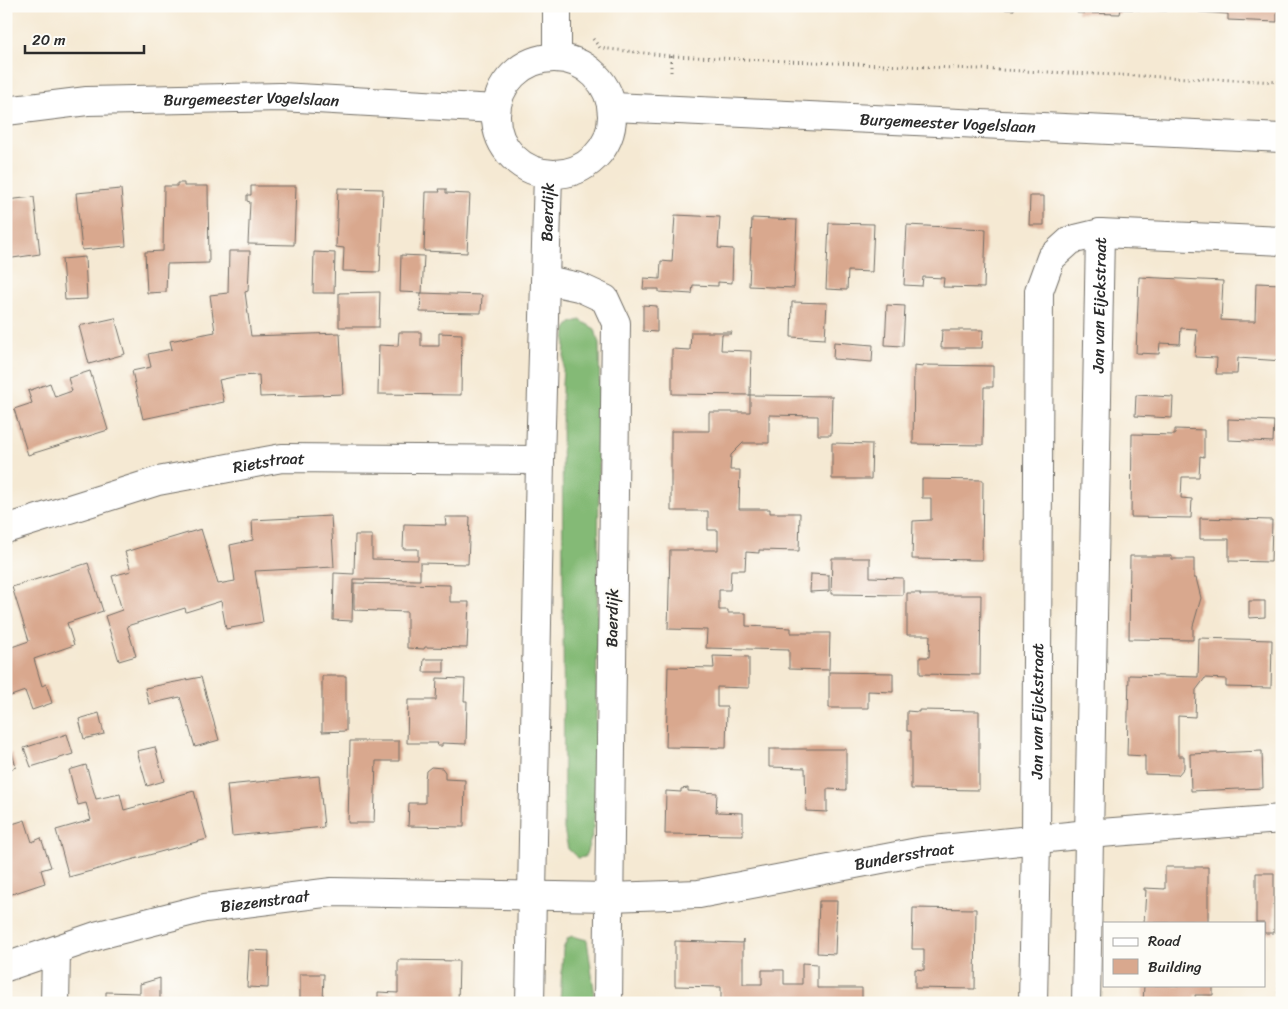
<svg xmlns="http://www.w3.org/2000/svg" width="1288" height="1009" font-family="Sriracha,sans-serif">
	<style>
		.forest { fill: #84ba76; stroke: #587250 }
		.building { fill: #d9a88e }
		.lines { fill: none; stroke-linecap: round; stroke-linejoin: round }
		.street-casing { stroke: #726e66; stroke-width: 30 }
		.secondary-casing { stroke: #726e66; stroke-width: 30 }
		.path { stroke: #726e66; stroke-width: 3; stroke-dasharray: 1 4; stroke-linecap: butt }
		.street { stroke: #fff; stroke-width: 28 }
		.secondary { stroke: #fff; stroke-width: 28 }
		.labels { text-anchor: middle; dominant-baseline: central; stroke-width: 4.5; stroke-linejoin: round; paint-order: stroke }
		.street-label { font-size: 16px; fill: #2b2b2b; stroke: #fdfcf7 }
	</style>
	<rect width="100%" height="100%" fill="#fdfcf7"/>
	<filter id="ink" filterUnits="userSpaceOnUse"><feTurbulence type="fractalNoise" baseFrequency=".02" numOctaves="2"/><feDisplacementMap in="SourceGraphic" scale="10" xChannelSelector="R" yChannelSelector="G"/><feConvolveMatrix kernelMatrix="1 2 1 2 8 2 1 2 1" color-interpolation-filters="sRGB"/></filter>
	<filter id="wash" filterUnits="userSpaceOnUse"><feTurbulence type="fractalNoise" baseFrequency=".0096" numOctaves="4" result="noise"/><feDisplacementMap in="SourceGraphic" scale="20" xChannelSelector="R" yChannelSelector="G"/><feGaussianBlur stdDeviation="1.12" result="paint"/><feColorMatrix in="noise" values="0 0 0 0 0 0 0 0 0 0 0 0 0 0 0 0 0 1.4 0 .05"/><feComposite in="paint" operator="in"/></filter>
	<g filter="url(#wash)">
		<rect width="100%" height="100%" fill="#f5e9d3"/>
		<!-- forest -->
		<g class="forest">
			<polygon points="580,320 595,329 599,344 600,402 595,811 592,836 585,857 578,858 568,849 564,829 562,384 566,329 571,323"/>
			<polygon points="572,936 587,940 594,989 593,1003 560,1003 563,949 568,938"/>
		</g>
		<g id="blocks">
			<!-- building -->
			<g class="building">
				<polygon points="976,6 1014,6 1014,10 976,8"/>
				<polygon points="1078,6 1167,6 1167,11 1121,9 1120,14 1077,13"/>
				<polygon points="1199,6 1282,6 1282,10 1277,10 1277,22 1228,20 1228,14 1199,12"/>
				<polygon points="177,183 184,183 184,186 208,186 209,263 167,264 166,292 147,293 145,252 163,251 164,186 177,186"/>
				<polygon points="251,186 296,186 294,245 248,244 250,202 247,201 247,195 251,195"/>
				<polygon points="338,188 383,189 380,272 343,271 344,248 336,247"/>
				<polygon points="121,189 126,246 82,250 76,193"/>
				<polygon points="439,189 446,189 446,193 470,194 467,253 424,251 426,192 440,192"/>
				<polygon points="1030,196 1044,196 1044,225 1029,225"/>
				<polygon points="34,197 40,254 6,259 6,200"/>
				<polygon points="675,215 720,217 718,248 733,249 732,283 718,282 718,286 693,285 692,294 659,292 659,289 643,289 644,278 660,279 661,261 672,262"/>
				<polygon points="752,218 797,220 794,288 749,286"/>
				<polygon points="829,223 874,224 872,272 848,271 847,290 826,289"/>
				<polygon points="907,225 986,229 984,288 943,287 944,278 923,277 922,286 904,285"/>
				<polygon points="229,251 250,251 248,291 245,292 251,336 340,333 343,394 260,397 259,375 238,376 219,380 224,402 143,419 132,371 151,367 148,354 172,349 170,341 215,332 210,295 228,293"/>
				<polygon points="314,252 335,253 334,293 313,293"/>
				<polygon points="401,255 424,256 422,293 400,292"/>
				<polygon points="85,257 87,299 65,300 62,259"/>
				<polygon points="1139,277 1223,281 1221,320 1238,321 1255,321 1256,283 1282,284 1282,361 1238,358 1237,374 1216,374 1217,358 1195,357 1197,329 1181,328 1180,344 1160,343 1159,354 1136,353"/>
				<polygon points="380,292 379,327 339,327 339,293"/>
				<polygon points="421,293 482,295 481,313 420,312"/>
				<polygon points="792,302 827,303 825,339 791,337"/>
				<polygon points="643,305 657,306 657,332 643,331"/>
				<polygon points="887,305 905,306 903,346 885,345"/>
				<polygon points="115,318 125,354 89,364 79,326"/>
				<polygon points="942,330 983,330 982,348 941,348"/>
				<polygon points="399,332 421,332 421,346 439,346 439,333 462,334 461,395 378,394 379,345 398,346"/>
				<polygon points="691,332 732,332 731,334 722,334 721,350 751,351 750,395 672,394 672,349 690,350"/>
				<polygon points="834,342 873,345 872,362 833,359"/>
				<polygon points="923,365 993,366 993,387 984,387 983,445 913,444 914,366 923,367"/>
				<polygon points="90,371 108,430 28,455 14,409 32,403 28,391 50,383 55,397 72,391 68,378"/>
				<polygon points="750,395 832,396 831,435 818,435 818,416 769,415 769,443 743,443 731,455 730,470 740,470 739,509 770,509 770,513 800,513 799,551 759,550 759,553 746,552 745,570 731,570 730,590 719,590 719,610 728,610 728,613 746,613 746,626 791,628 791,633 830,633 829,670 789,669 789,650 706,648 707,630 668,629 670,550 718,550 718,530 708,530 708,511 671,511 671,431 709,431 709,412 750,412"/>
				<polygon points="1136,395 1173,397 1172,418 1135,416"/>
				<polygon points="1228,419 1274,421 1273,442 1228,440"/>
				<polygon points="1175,429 1204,430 1204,457 1200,456 1199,477 1182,477 1181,498 1192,499 1191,518 1131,517 1132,434 1175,435"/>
				<polygon points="832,443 872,444 871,479 832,479"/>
				<polygon points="922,479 983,480 982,560 912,559 913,521 931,520 931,498 922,498"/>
				<polygon points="331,516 334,567 255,571 263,622 226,629 221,601 186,612 185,608 127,626 136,656 119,661 105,616 122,610 112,576 131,571 125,552 201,529 218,584 235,581 230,545 253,540 252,520"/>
				<polygon points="445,517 470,517 468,564 420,563 420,580 353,579 352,621 333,620 334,573 354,574 355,535 372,535 372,559 418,560 418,549 403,549 404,524 446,525"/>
				<polygon points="1200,518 1272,520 1271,562 1229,561 1229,539 1200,539"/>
				<polygon points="1130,556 1172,556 1172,559 1194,559 1194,578 1196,578 1201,598 1193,626 1193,640 1129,639"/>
				<polygon points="832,558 870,558 870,577 903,578 903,595 831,594"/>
				<polygon points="88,563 103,611 67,623 74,645 34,659 42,686 46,684 52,703 32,710 25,691 8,697 6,693 6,649 29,641 12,587"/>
				<polygon points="811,574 829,575 829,591 810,592"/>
				<polygon points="354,583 450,585 450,602 469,602 467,648 425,647 424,649 407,648 407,612 354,610"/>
				<polygon points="907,593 920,593 920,595 981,595 980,675 920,674 920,657 929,657 930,635 907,635"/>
				<polygon points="1249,601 1265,601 1265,617 1249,618"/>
				<polygon points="1280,622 1282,622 1282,787 1280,787 1278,751"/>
				<polygon points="1199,638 1272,640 1271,688 1226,687 1226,679 1205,678 1196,690 1195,717 1178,716 1178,756 1184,756 1184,768 1178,775 1145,774 1145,756 1127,755 1129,675 1198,677"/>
				<polygon points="713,656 749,657 749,688 717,687 717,707 727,707 726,748 666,747 668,667 714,668"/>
				<polygon points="424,659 444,659 444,672 423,672"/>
				<polygon points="829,672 893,673 893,692 868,691 868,708 829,708"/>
				<polygon points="322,676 346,676 346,731 322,732"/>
				<polygon points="201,677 219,740 195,747 180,697 149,704 145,688"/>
				<polygon points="437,678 465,679 464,701 467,701 466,744 442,743 442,746 437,746 438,743 407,743 408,700 436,700"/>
				<polygon points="919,710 979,711 979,790 911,789 911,731 907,731 907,711 919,712"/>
				<polygon points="99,713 104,734 84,739 79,719"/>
				<polygon points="67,734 73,754 31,767 24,748"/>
				<polygon points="350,741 399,741 399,761 376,761 374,823 348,823"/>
				<polygon points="155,747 164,781 147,786 137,751"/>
				<polygon points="769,749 846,749 846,790 827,789 827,812 806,811 805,768 769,767"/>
				<polygon points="1262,751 1263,788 1191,791 1190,754"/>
				<polygon points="12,753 16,767 6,771 6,755"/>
				<polygon points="86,765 96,799 120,794 124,810 194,791 207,839 69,877 56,830 91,820 86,803 78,805 69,770"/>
				<polygon points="431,767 442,768 445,772 445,779 465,780 464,827 408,826 409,803 425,803 425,779 426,771"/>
				<polygon points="319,776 324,827 232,836 227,785"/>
				<polygon points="688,788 688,791 717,793 716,812 743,813 743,835 665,834 666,791 681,792 681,789"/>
				<polygon points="25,820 32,842 41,838 51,867 41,870 45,883 6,896 6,826"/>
				<polygon points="1165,867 1208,867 1208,923 1144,923 1146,890 1144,890 1144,888 1165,889"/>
				<polygon points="1256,873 1274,873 1274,933 1264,933 1264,923 1256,923"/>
				<polygon points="819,901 837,901 835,954 817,953"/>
				<polygon points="913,908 976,909 975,989 915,988 915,969 924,970 924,949 912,949"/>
				<polygon points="743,939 743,984 762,984 762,970 784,970 784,984 802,984 802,963 817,964 817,988 862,988 862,1003 721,1003 721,987 675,986 675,941 742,943"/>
				<polygon points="249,950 269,951 268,988 247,987"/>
				<polygon points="398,960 459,961 458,1003 378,1003 378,992 398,993"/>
				<polygon points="300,974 324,974 323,1003 300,1003"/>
				<polygon points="160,978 160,1003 106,1003 106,992 140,993 140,984"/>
				<polygon points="1144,985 1213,985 1213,995 1195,995 1196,1003 1143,1003"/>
			</g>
		</g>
	</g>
	<g filter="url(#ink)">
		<use href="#blocks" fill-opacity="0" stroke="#726e66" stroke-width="1"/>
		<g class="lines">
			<defs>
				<g id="street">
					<polyline points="557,57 557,6"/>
					<polyline points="546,280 579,287 605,299 616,323 608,1003"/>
					<path id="s1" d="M6,529l152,-48 124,-23 258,2"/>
					<path id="s2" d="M6,967l93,-32 106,-27 127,-16 277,5 90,-3 224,-43 165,-17 194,-15"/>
					<polyline points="55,1003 56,951"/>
					<path id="s3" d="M530,1003l10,-543 8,-286"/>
					<path id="s4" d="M1033,1003l3,-164 3,-548 12,-33 20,-18 29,-7 182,8"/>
					<path id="s5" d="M1086,1003l14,-770"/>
				</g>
				<g id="secondary">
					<circle cx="554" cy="116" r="58"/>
					<path id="s6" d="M613,107l669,31"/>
					<path id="s7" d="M6,111l81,-10 193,-4 216,12"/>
				</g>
			</defs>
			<!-- street casing -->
			<use href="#street" class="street-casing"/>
			<!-- secondary casing -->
			<use href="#secondary" class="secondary-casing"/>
			<!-- path -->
			<g class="path">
				<polyline points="593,39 600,48 671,56 1282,82"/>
				<polyline points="671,56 671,75"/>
				<polyline points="1279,1003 1281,853"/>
			</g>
			<!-- street -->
			<use href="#street" class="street"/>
			<!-- secondary -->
			<use href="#secondary" class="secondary"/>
		</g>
	</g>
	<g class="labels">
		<!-- street labels -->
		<g class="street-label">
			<text stroke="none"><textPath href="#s7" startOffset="246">Burgemeester Vogelslaan</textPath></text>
			<text stroke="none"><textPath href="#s6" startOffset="335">Burgemeester Vogelslaan</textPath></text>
			<text stroke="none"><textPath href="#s3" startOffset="791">Baerdijk</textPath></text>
			<text stroke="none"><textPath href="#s5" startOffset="698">Jan van Eijckstraat</textPath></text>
			<text stroke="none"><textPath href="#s1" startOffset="272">Rietstraat</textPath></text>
			<text transform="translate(612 618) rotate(-89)">Baerdijk</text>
			<text stroke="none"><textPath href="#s4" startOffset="292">Jan van Eijckstraat</textPath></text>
			<text stroke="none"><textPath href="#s2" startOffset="912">Bundersstraat</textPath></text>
			<text stroke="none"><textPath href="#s2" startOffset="268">Biezenstraat</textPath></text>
		</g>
	</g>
	<!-- margin -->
	<rect width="1288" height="1009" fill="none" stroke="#fdfcf7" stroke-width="25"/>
	<!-- legend -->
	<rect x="1103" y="922" width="162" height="65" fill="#fdfcf7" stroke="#a9a8a5"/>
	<rect x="1113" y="938" width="25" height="8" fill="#ffffff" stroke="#a9a8a5"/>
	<text x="1148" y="946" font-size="15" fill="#2b2b2b">Road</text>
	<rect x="1113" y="959" width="25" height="15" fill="#d9a88e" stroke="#a9a8a5"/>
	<text x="1148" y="972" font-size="15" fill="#2b2b2b">Building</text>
	<!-- scale -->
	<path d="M25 45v8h119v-8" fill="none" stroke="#2b2b2b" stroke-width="2.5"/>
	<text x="32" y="45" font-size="15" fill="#2b2b2b" stroke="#fdfcf7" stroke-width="4" paint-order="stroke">20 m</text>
</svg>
